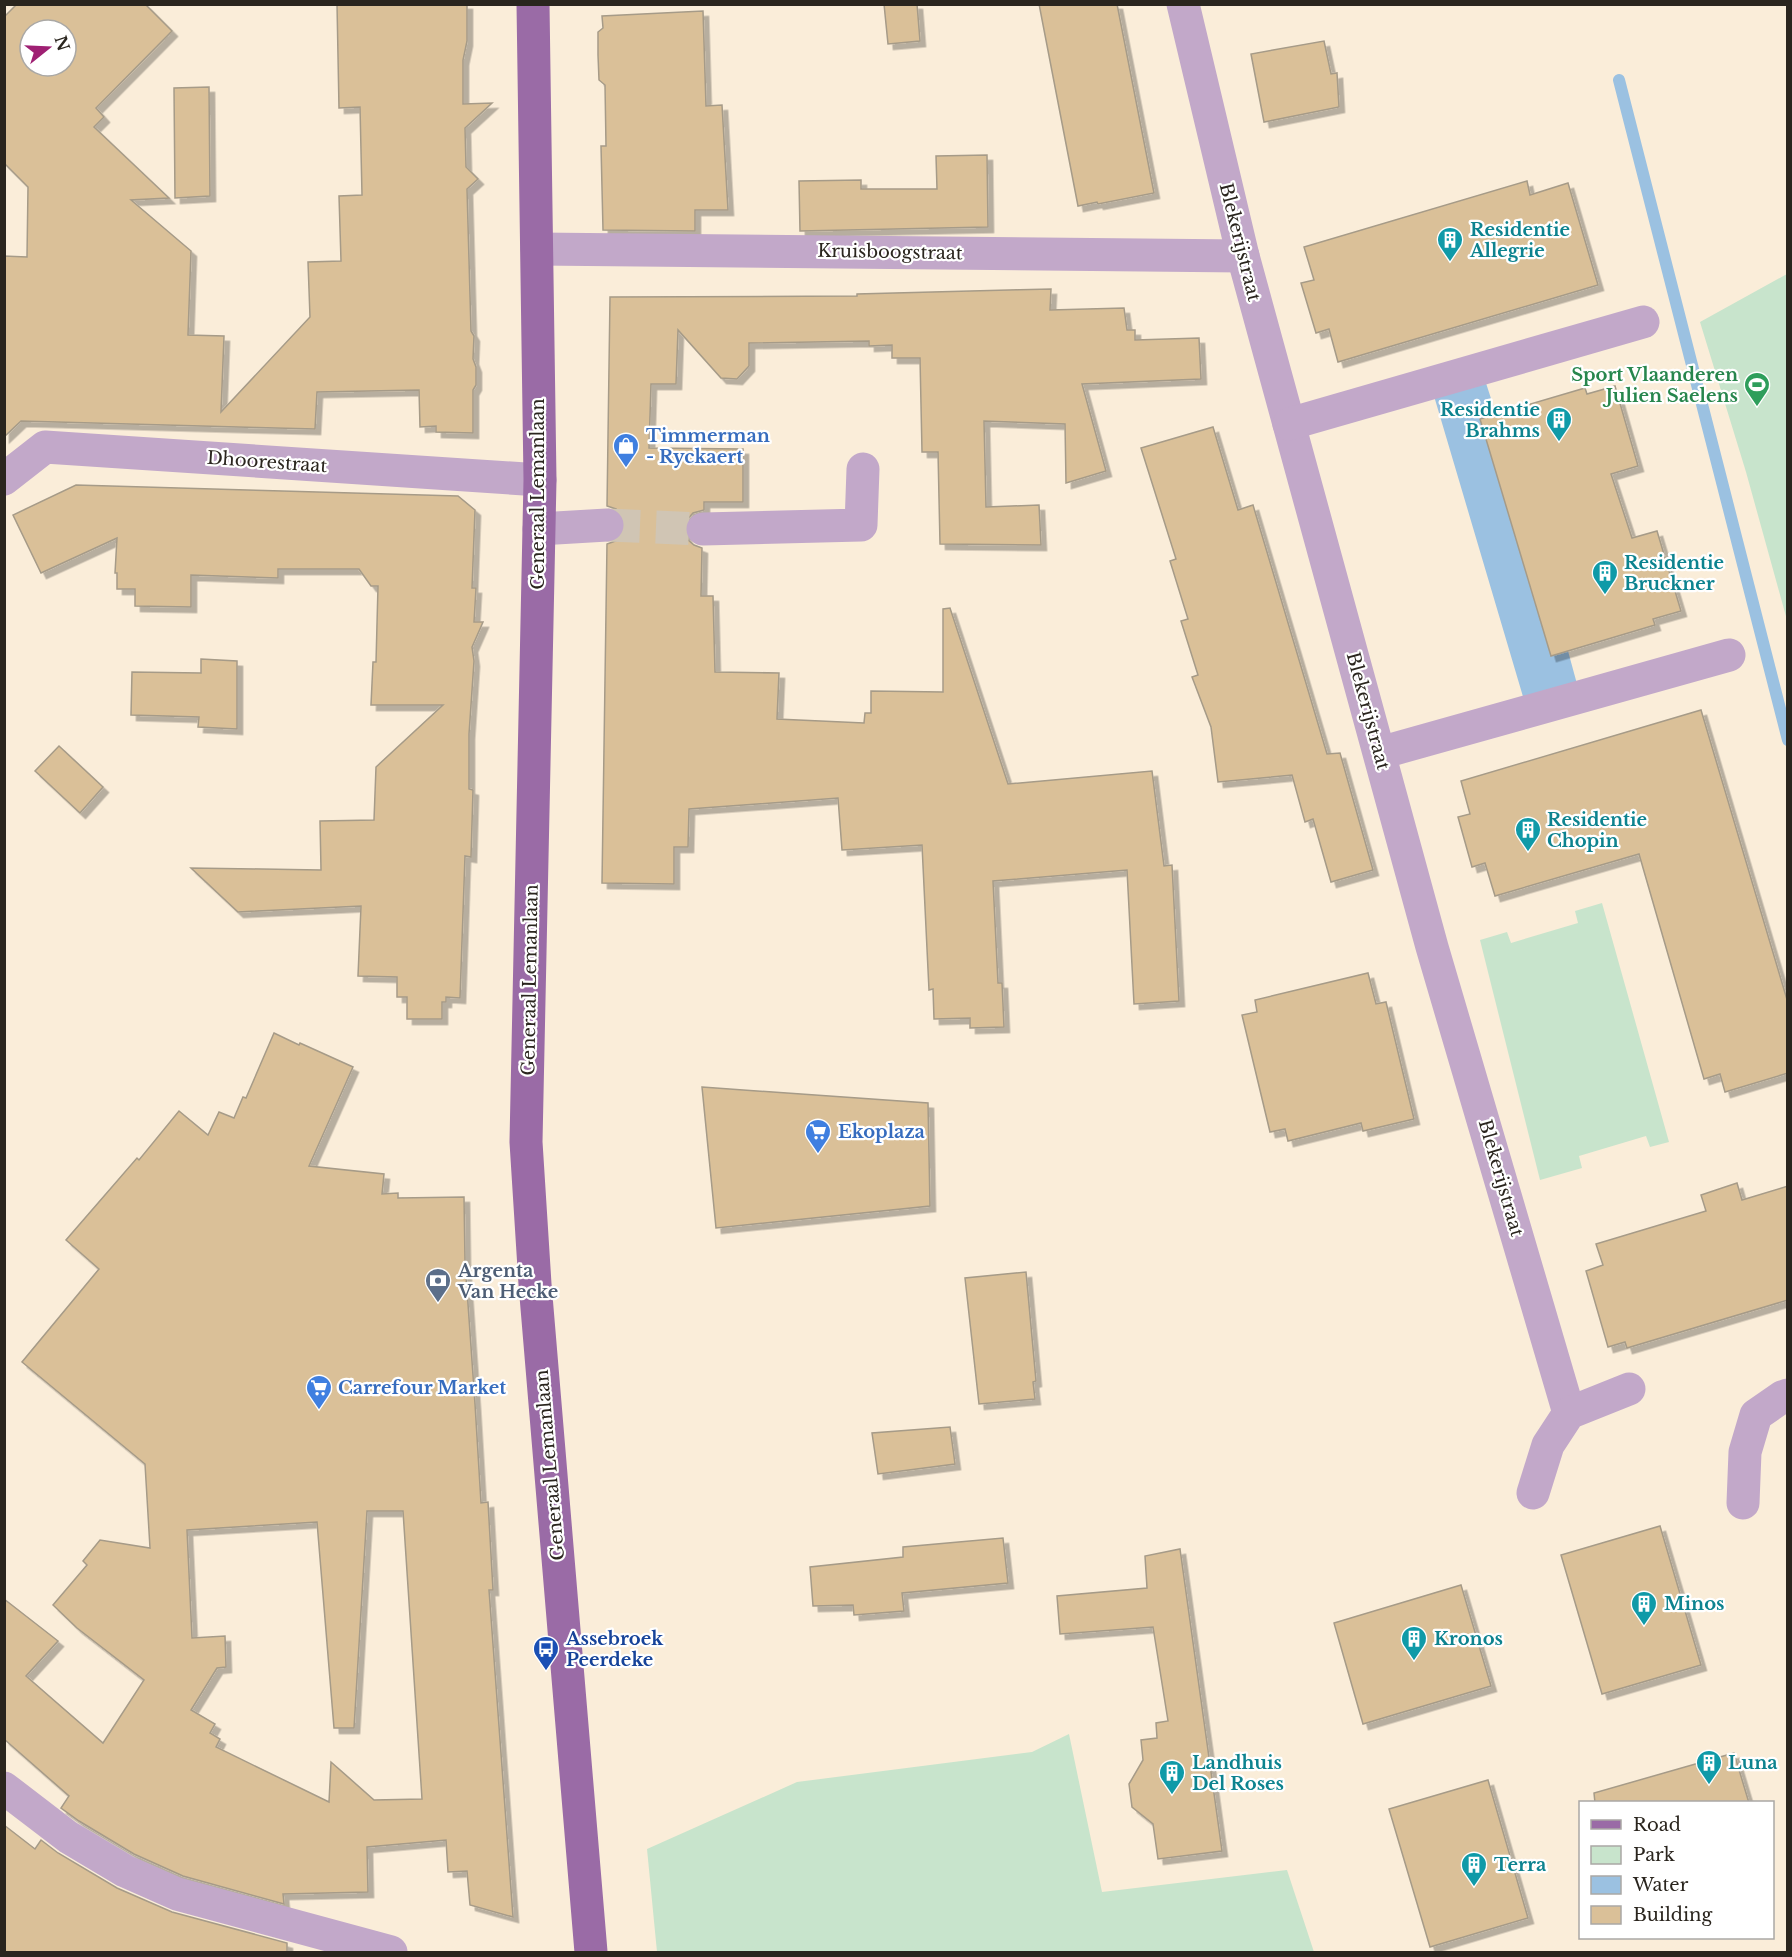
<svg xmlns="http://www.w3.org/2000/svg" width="1792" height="1957" font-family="'Libre Baskerville',serif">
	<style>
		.green { fill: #c8e4cc }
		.water { fill: #9bc1e1 }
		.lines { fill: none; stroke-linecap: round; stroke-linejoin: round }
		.stream { stroke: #9bc1e1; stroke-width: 12 }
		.building { fill: #dac098; stroke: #a69b88; stroke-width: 1.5; fill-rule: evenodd; filter: url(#shadow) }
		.minor-tunnel { stroke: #d0c5b4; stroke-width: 33; stroke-dasharray: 33 16; stroke-linecap: butt }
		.minor { stroke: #c2a8c9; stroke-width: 33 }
		.major { stroke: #9a6ba6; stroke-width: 33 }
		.labels { text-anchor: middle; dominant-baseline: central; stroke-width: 4.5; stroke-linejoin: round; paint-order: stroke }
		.culture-label { font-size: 18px; font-weight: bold; fill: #0d838f; stroke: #fff; text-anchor: start }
		.street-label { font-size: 18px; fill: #2a251e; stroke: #fff }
		.leisure-label { font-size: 18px; font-weight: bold; fill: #27864d; stroke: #fff; text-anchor: end }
		.shop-label { font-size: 18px; font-weight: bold; fill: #366cbe; stroke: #fff; text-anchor: start }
		.service-label { font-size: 18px; font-weight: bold; fill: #4e5e75; stroke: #fff; text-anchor: start }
		.transit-label { font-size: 18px; font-weight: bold; fill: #164399; stroke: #fff; text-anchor: start }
	</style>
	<defs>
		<filter id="shadow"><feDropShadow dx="5.5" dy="5.5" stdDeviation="0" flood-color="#0004"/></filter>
	</defs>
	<rect width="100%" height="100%" fill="#faedd9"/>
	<!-- green -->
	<g class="green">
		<polygon points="1787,274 1787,620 1746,472 1700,322"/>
		<polygon points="1602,903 1669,1142 1650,1147 1646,1136 1579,1156 1582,1168 1540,1180 1480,940 1507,932 1511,943 1578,923 1575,911"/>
		<polygon points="1069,1734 1102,1892 1287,1870 1314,1952 657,1952 647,1849 797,1782 1032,1752"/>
	</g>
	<!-- water -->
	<polygon class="water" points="1485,380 1496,414 1481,419 1551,655 1568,651 1577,684 1524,700 1434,396"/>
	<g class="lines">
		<!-- stream -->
		<polyline class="stream" points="1619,80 1788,740"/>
	</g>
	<!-- building -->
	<g class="building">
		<path d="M17,4h128l27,27 -76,77 8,9 -10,10 75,71 -38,2 60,51 -3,84 36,1 -3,76 89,-95 -2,-55 33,-1 -2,-65 23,-1 -2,-88 -21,1 -2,-104h130v37l-4,19v44l29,-1 -27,25 1,39 12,12 -11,10 4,142 3,5 -1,23 3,8v18l-3,5v43l-37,-1v-6l-16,1 -1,-37 -102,2 -2,37 -294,-8 -17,16v-181l23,1 1,-70 -24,-24v-146zM30,30h36v36h-36z"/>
		<polygon points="884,4 917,4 920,41 888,44"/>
		<polygon points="1039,4 1117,4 1154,193 1098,204 1097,202 1078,206"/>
		<polygon points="703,11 706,106 722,105 728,210 695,210 695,231 603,230 601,146 606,146 605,85 599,80 598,55 598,32 603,28 602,16"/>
		<polygon points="1324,41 1331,74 1337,73 1339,107 1264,122 1251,54"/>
		<polygon points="209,87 210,196 175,198 174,88"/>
		<polygon points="987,155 988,227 800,231 799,181 861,180 861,189 937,189 936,156"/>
		<polygon points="1527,181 1530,195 1568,183 1598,285 1338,362 1329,329 1316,333 1301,283 1314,280 1304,247"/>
		<polygon points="1051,289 1050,310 1124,308 1127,330 1135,330 1135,340 1199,338 1201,379 1082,384 1106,471 1066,483 1065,424 984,421 986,507 1039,505 1041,545 940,544 938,452 922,452 920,358 892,358 892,345 869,346 869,341 749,343 749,366 737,379 721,378 678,330 676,384 651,384 649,448 743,449 743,502 704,502 704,510 693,513 686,521 684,530 687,539 694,545 702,548 701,596 713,596 715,672 779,673 777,719 864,723 865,713 871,713 871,691 943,692 943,609 950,608 1008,784 1152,771 1164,866 1172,865 1179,1001 1134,1004 1127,870 993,881 998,983 1002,983 1004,1027 970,1028 970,1018 934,1019 933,989 929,990 922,845 842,850 838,798 689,809 688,847 674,847 674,884 602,883 607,544 618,540 623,534 626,524 622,514 616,509 607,506 610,297 857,296 857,294"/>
		<polygon points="1615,386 1638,466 1611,474 1632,538 1657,531 1681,611 1653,619 1655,625 1551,656 1480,419 1585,388 1587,394"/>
		<polygon points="1213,427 1238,510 1253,505 1327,754 1340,753 1373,870 1331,882 1313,819 1305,822 1292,775 1218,782 1211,727 1192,677 1198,675 1181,621 1188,619 1170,561 1176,559 1141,448"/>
		<polygon points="76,485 458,496 475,510 472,588 476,588 474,622 483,622 472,647 474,661 469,734 469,789 473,790 471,857 465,856 460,998 446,997 446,1002 442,1002 442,1019 407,1019 407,997 397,997 397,977 358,976 361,906 238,912 191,868 321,870 320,821 374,820 376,767 443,705 371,705 373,662 376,662 378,586 371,586 359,569 278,569 278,578 191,575 191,607 135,606 135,589 117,589 117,573 115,573 117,538 41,573 13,515"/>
		<polygon points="201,659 237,661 237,729 198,727 199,717 131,715 132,672 201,673"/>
		<polygon points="1701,710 1788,1003 1788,1073 1725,1092 1720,1074 1704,1079 1639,854 1495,896 1485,863 1472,867 1458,817 1470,814 1461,781"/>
		<polygon points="59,746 103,787 80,813 35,771"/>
		<polygon points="1368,973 1376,1004 1386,1002 1414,1119 1363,1131 1361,1123 1288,1141 1285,1129 1270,1132 1242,1015 1257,1012 1255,1000"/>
		<path d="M274,1033l25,12 1,-2 53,24 -44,99 75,8 -2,20 16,-1v5l66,-1 1,64 10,143 6,99 7,-1 5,88h-4l24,327 -43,-12 -3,-34 -19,1 -2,-32 -79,7 1,45 -85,2 1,10 -101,-28 -49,-22 -55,-33 -18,-13 8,-12 -65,-57v-140l54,42 -32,35 77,67 41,-63 -67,-52 -24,-23 34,-40 -4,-4 17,-21 50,8 -5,-84 -123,-102 77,-93 -33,-29 71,-82 2,2 40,-49 29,24 11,-23 15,6 9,-21 3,1zM367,1511h36l19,288 -48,1 -43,-38 -2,40 -113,-55 4,-8 -10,-6 5,-9 -24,-14 26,-42 9,-1 -1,-31 -33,2 -5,-108 130,-8 17,206h20z"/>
		<polygon points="702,1087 928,1103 930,1206 716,1228"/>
		<polygon points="1737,1183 1742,1200 1788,1186 1788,1300 1627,1348 1625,1342 1608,1347 1586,1271 1603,1265 1596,1244 1706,1211 1701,1195"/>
		<polygon points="1026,1272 1036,1381 1033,1382 1035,1399 979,1404 965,1278"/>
		<polygon points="950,1427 955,1464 878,1474 872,1433"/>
		<polygon points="1660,1526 1701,1665 1602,1694 1561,1555"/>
		<polygon points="1003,1538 1008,1583 902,1593 904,1611 854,1615 853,1605 813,1606 810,1567 903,1557 903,1547"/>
		<polygon points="1180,1549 1222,1851 1158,1859 1153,1824 1132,1807 1129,1784 1143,1760 1141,1740 1157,1738 1156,1723 1168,1721 1153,1627 1060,1634 1057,1596 1147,1588 1145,1556"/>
		<polygon points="1461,1585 1491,1686 1363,1724 1334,1623"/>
		<polygon points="1734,1753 1749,1803 1595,1803 1594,1793"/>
		<polygon points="1488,1780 1528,1918 1430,1947 1389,1809"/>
		<polygon points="4,1825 35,1849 41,1840 58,1853 117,1888 172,1912 287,1943 287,1953 4,1953"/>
	</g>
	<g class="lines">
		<!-- minor-tunnel -->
		<polyline class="minor-tunnel" points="607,525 703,529"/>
		<!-- minor -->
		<g class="minor">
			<polyline points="1183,4 1243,256 1432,947 1569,1413"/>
			<polyline points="537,249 1243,256"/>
			<polyline points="1289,424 1643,322"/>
			<polyline points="4,479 45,447 540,480"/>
			<polyline points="539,529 607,525"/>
			<polyline points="703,529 861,525 863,469"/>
			<polyline points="1380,753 1729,655"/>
			<polyline points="1533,1493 1548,1445 1569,1413 1629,1389"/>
			<polyline points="1743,1503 1745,1452 1756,1415 1782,1397 1788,1395"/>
			<polyline points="4,1788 68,1837 125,1871 177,1894 391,1952"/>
		</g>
		<!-- major -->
		<polyline class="major" points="533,4 540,480 526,1142 535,1284 591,1952"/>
	</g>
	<!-- icons -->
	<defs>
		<symbol id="building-pin" viewBox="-11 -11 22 30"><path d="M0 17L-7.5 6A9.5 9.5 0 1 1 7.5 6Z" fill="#0f9aa8" stroke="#fff"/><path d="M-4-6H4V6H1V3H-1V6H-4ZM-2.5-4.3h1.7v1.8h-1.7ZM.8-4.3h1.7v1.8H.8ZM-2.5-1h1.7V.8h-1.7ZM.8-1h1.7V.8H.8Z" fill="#fff"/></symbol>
		<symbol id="stadium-pin" viewBox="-11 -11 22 30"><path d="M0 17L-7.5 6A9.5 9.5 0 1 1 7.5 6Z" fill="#2e9e5b" stroke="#fff"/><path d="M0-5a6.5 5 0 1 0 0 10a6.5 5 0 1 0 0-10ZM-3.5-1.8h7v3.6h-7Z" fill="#fff"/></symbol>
		<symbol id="shop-pin" viewBox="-11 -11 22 30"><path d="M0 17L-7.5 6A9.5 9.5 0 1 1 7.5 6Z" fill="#3f7fe0" stroke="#fff"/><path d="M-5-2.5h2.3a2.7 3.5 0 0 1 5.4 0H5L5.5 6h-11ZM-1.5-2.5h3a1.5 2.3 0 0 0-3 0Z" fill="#fff"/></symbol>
		<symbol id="supermarket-pin" viewBox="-11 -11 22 30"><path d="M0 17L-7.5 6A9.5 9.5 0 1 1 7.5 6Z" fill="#3f7fe0" stroke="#fff"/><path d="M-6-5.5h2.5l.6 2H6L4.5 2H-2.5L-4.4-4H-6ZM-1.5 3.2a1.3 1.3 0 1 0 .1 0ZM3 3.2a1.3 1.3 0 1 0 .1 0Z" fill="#fff"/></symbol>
		<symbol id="bank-pin" viewBox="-11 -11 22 30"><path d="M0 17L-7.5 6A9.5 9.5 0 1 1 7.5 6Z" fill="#5c6f8a" stroke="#fff"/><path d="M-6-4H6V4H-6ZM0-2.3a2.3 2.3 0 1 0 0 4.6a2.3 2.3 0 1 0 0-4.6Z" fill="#fff"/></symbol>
		<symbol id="bus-pin" viewBox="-11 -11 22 30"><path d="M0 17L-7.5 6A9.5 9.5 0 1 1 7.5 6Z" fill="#1a4fb4" stroke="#fff"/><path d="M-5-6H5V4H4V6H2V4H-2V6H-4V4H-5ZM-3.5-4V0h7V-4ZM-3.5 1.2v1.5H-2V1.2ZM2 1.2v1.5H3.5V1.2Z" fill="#fff"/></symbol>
	</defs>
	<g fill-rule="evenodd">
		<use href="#building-pin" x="1435" y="225" width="30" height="40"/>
		<use href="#stadium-pin" x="1742" y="370" width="30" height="40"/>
		<use href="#building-pin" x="1544" y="405" width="30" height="40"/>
		<use href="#shop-pin" x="611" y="431" width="30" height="40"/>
		<use href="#building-pin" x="1590" y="558" width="30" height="40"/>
		<use href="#building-pin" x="1513" y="815" width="30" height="40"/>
		<use href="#supermarket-pin" x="803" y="1117" width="30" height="40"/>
		<use href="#bank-pin" x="423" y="1266" width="30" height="40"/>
		<use href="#supermarket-pin" x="304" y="1373" width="30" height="40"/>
		<use href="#building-pin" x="1629" y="1589" width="30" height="40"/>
		<use href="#building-pin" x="1399" y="1624" width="30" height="40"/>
		<use href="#bus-pin" x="531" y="1634" width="30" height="40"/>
		<use href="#building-pin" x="1694" y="1748" width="30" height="40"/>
		<use href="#building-pin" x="1157" y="1758" width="30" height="40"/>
		<use href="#building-pin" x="1459" y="1850" width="30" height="40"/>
	</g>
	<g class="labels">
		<!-- culture labels -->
		<g class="culture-label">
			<text x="1470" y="230">Residentie<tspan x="1470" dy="21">Allegrie</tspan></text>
			<text x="1540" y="410" text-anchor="end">Residentie<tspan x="1540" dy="21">Brahms</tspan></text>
			<text x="1624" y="563">Residentie<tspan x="1624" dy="21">Bruckner</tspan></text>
			<text x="1547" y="820">Residentie<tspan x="1547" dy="21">Chopin</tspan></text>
			<text x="1664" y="1604">Minos</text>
			<text x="1434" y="1639">Kronos</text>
			<text x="1192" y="1763">Landhuis<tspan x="1192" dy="21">Del Roses</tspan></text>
			<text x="1728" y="1763">Luna</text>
			<text x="1494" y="1865">Terra</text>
		</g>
		<!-- street labels -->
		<g class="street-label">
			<text transform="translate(1240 242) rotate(76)">Blekerijstraat</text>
			<text transform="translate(890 252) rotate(1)">Kruisboogstraat</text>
			<text transform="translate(267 462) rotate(4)">Dhoorestraat</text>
			<text transform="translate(538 494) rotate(-90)">Generaal Lemanlaan</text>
			<text transform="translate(1368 711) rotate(75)">Blekerijstraat</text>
			<text transform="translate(530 980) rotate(-89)">Generaal Lemanlaan</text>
			<text transform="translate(1501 1178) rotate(74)">Blekerijstraat</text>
			<text transform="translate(550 1465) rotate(-95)">Generaal Lemanlaan</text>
		</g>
		<!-- leisure labels -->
		<g class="leisure-label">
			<text x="1738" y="375">Sport Vlaanderen<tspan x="1738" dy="21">Julien Saelens</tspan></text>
		</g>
		<!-- shop labels -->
		<g class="shop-label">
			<text x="646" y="436">Timmerman<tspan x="646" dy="21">- Ryckaert</tspan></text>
			<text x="838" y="1132">Ekoplaza</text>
			<text x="338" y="1388">Carrefour Market</text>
		</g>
		<!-- service labels -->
		<g class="service-label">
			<text x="458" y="1271">Argenta<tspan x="458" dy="21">Van Hecke</tspan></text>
		</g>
		<!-- transit labels -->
		<g class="transit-label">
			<text x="566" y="1639">Assebroek<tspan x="566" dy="21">Peerdeke</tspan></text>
		</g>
	</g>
	<!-- border -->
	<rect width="1792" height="1957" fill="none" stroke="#2a251e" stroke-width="12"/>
	<!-- legend -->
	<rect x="1579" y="1801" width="195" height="138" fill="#ffffff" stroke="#aaa8a5" stroke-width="1.5"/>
	<rect x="1591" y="1820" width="30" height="9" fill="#9a6ba6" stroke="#aaa8a5" stroke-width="1.5"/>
	<text x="1633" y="1831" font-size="18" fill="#2a251e">Road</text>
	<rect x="1591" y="1846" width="30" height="18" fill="#c8e4cc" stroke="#aaa8a5" stroke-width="1.5"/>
	<text x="1633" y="1861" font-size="18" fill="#2a251e">Park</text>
	<rect x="1591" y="1876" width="30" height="18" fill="#9bc1e1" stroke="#aaa8a5" stroke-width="1.5"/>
	<text x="1633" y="1891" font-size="18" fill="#2a251e">Water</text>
	<rect x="1591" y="1906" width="30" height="18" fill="#dac098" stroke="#aaa8a5" stroke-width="1.5"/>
	<text x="1633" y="1921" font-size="18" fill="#2a251e">Building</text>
	<!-- north arrow -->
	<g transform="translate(48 48) rotate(72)"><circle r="28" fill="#ffffff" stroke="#aaa8a5" stroke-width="1.5"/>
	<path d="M0-4.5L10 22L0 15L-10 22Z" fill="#9f2073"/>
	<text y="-9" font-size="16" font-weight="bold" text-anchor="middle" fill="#2a251e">N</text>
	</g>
</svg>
